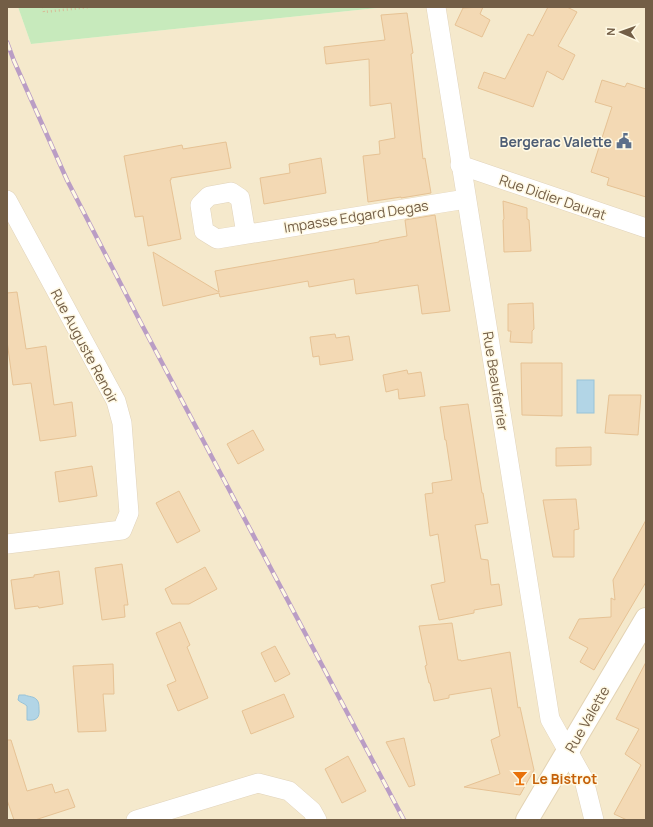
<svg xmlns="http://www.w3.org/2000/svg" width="653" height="827" font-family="Manrope,sans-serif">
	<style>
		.residential { fill: #f5e9cc }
		.green { fill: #c7eabc }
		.water { fill: #b2d5e6; stroke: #98c3d8 }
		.building { fill: #f3d9b4; stroke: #e6c294 }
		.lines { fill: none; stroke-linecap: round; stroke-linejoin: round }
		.street-casing { stroke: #e1d3ba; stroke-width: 20 }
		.secondary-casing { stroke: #e3d3b4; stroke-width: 24 }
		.path { stroke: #d7bc98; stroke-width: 2.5; stroke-dasharray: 1 3; stroke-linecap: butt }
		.street { stroke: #fff; stroke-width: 19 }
		.secondary { stroke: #fff; stroke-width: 22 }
		.rail-casing { stroke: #ba9dc5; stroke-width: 4.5 }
		.rail { stroke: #fff9e4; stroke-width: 3; stroke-dasharray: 9; stroke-linecap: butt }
		.labels { text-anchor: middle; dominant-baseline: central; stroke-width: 3; stroke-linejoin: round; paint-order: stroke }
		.service-label { font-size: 14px; font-weight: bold; fill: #4e5e75; stroke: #fff9e4; text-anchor: end }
		.street-label { font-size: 14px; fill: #735e46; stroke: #fff9e4 }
		.food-label { font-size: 14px; font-weight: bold; fill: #c56008; stroke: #fff9e4; text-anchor: start }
	</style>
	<rect width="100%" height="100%" fill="#fdf6de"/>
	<!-- residential -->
	<polygon class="residential" points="7,7 18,7 31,44 387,7 646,7 646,820 7,820"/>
	<!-- green -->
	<polygon class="green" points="18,7 387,7 31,44"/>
	<!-- water -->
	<g class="water">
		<rect x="577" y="380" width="17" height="33"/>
		<path d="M19,695h6c4,2 9,1 12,5 2,2 2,6 2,9 1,9 -3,12 -12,11v-14c-3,-3 -6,-3 -9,-6z"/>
	</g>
	<!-- building -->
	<g class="building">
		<polygon points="483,7 480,14 490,20 482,37 455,25 463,8"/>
		<polygon points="548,7 567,7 577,12 558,46 575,55 563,80 547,71 533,107 478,88 484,72 505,79 528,34 533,36"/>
		<polygon points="407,13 413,53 411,54 423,159 425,158 431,193 401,198 401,197 368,202 363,156 380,154 379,141 395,138 391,103 370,106 369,59 326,64 324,47 385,40 381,15"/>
		<polygon points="602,80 625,87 627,83 646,89 646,197 607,185 609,178 591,172 612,107 595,102"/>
		<polygon points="226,142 231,168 171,178 171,180 170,180 181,239 148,246 143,216 135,217 124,156 182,145 183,149"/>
		<polygon points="321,158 326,193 264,204 260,178 290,173 289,164"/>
		<polygon points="503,201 527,208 527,219 529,220 531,251 504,252 503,220 504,219"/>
		<polygon points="435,215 450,311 422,314 418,285 356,294 354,279 309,287 308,281 220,297 219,293 163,306 153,252 219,292 215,271 379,242 379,241 407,236 405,220"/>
		<polygon points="17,292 26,349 46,346 54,405 72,402 76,436 40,441 31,383 13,385 7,341 7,293"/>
		<polygon points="533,303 534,329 532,331 532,343 510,342 511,331 508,331 508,304"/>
		<polygon points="335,334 336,338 349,336 353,360 320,365 319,356 313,357 310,337"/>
		<polygon points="521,363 562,363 562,416 522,415"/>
		<polygon points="407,370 408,374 421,372 425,396 399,399 398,389 386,392 383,375"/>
		<polygon points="609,395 641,395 638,435 605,433"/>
		<polygon points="468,404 482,493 483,493 488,523 475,525 481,559 488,560 491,585 499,584 502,605 474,610 474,613 439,620 431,585 445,582 438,534 430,536 425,494 433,493 432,483 452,480 446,440 445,440 440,407"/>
		<polygon points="253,430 264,450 238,464 227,444"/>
		<polygon points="591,447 591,465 556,466 556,448"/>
		<polygon points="92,466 97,496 59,502 55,472"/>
		<polygon points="179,491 200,531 177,543 156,503"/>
		<polygon points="576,499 579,529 574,530 574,557 553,557 543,500"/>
		<polygon points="646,520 646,582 594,670 580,662 588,648 569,638 579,619 611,617 611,598 615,600 613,580"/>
		<polygon points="122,564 128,605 124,605 125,617 102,620 95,568"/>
		<polygon points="205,567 217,589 189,604 172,604 165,589"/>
		<polygon points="59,571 63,604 39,608 38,606 15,609 11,580 34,577 34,575"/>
		<polygon points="180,622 190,645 187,647 208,698 178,711 167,685 176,681 156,633"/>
		<polygon points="452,623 458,660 461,660 461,661 510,652 518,708 520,707 534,770 520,795 464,787 500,774 491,740 500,736 491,688 449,695 449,698 434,701 430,683 429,683 425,666 427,665 419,626"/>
		<polygon points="275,646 290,674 275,682 261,653"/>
		<polygon points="646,662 646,820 627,820 614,814 641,765 625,754 639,729 616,719"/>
		<polygon points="113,664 114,694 103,694 106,731 78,732 73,666"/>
		<polygon points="284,694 294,717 251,734 242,711"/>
		<polygon points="404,738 415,785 409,787 386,742"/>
		<polygon points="7,740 11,740 27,791 52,784 55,793 68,789 75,807 35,820 14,820 7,800"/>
		<polygon points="348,756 366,791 342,803 325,769"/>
	</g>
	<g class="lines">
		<defs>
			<g id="street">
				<polyline points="436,7 550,719 584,780 594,820"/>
				<polyline points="460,165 646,228"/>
				<polyline points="7,200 116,401 122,423 129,513 122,530 7,544"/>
				<polyline points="246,234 240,198 231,192 209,196 200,205 204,231 217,239 466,199"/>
				<polyline points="136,820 258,783 289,791 312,811 317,820"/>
			</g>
			<polyline id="secondary" points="527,820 646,619"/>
		</defs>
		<!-- street casing -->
		<use href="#street" class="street-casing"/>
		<!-- secondary casing -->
		<use href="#secondary" class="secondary-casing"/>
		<!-- path -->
		<polyline class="path" points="43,7 44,12 90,7"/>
		<!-- street -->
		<use href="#street" class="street"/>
		<!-- secondary -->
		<use href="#secondary" class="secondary"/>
		<defs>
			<polyline id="rail" points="7,42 14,61 67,180 142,325 404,820"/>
		</defs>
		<!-- rail casing -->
		<use href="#rail" class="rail-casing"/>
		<!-- rail -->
		<use href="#rail" class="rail"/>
	</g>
	<!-- icons -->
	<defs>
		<symbol id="civic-bare" viewBox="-9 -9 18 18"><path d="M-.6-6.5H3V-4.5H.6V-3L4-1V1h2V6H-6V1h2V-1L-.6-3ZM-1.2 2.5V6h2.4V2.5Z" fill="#5c6f8a" stroke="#fff9e4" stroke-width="2.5" paint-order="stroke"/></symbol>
		<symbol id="bar-bare" viewBox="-9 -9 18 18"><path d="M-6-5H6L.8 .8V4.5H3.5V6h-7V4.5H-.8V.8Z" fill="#e8710a" stroke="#fff9e4" stroke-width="2.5" paint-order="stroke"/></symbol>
	</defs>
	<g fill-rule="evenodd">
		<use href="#civic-bare" x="613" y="130" width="22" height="22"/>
		<use href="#bar-bare" x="509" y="767" width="22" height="22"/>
	</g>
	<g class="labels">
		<!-- service labels -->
		<g class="service-label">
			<text x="612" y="141">Bergerac Valette</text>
		</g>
		<!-- street labels -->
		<g class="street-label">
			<text transform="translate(553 197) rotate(19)">Rue Didier Daurat</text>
			<text transform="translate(356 216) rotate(-9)">Impasse Edgard Degas</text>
			<text transform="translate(85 346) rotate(62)">Rue Auguste Renoir</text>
			<text transform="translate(496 381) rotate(81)">Rue Beauferrier</text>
			<text transform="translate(587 719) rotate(-60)">Rue Valette</text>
		</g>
		<!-- food labels -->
		<g class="food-label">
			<text x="532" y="778">Le Bistrot</text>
		</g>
	</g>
	<!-- border -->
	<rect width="653" height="827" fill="none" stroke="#735e46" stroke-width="16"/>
	<!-- north arrow -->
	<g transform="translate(621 32) rotate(272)" stroke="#fff9e4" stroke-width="3" paint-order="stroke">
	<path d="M0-3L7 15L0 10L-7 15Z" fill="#735e46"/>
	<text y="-6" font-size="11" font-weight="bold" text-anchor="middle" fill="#735e46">N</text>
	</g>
</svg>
